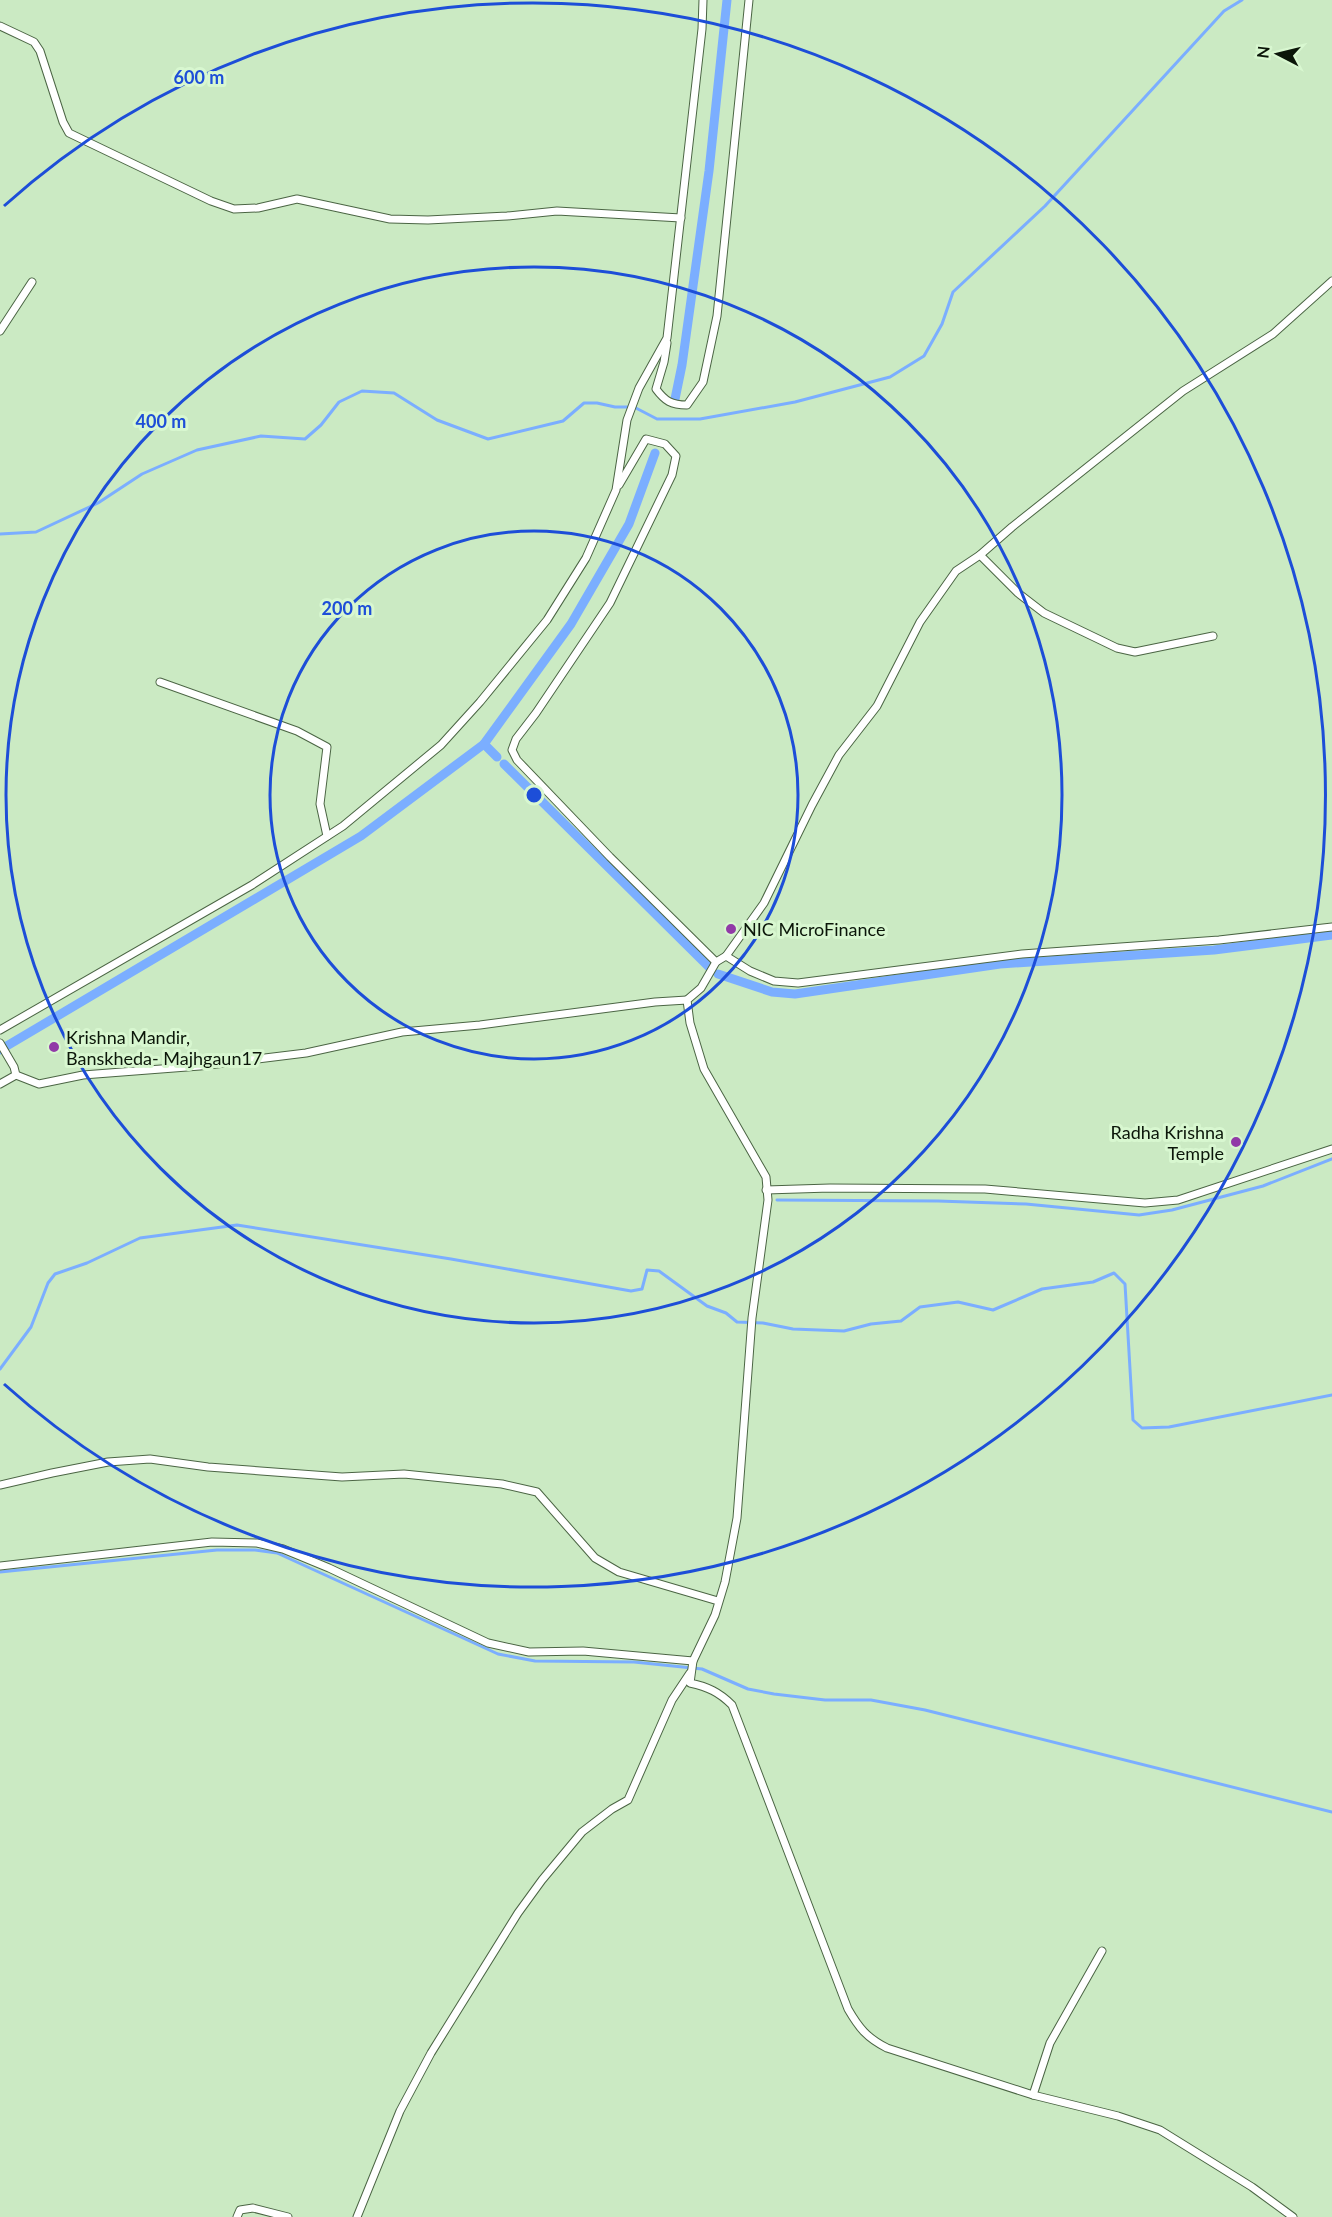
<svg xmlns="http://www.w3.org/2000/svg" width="1332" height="2217" font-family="Lato,sans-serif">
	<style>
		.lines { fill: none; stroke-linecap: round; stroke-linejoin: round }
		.stream { stroke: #7baeff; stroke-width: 3 }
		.canal { stroke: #7baeff; stroke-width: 9 }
		.minor-casing { stroke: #4b6544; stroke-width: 9 }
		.minor { stroke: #fff; stroke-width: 7 }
		.ring { fill: none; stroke: #1d4ed8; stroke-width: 3 }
		.poi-dot { fill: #913aa7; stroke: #d8f7d0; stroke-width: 2 }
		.labels { text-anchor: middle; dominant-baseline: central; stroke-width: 6; stroke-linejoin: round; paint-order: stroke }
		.poi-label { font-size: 18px; fill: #0b1609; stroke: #d8f7d0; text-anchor: start }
		.centre { fill: #1d4ed8; stroke: #d8f7d0; stroke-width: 3 }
		.ring-label { font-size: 18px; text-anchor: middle; font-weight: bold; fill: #1d4ed8; stroke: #d8f7d0; stroke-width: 6; stroke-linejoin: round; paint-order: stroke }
	</style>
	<rect width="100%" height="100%" fill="#cbeac3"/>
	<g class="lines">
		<!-- stream -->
		<g class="stream">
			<polyline points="0,534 36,532 98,503 142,474 197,450 261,436 305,439 321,425 339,402 362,391 394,393 437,420 488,439 563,421 584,403 597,403 615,407 634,407 657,419 700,419 795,402 890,377 924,356 942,324 953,292 1045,206 1224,11 1242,0"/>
			<polyline points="777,1200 938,1201 1026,1204 1139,1215 1172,1210 1263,1186 1332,1159"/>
			<polyline points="0,1369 31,1327 48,1283 55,1274 87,1263 140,1238 237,1225 451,1259 631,1291 642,1289 647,1270 659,1271 707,1306 726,1313 737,1322 763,1323 793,1329 844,1331 871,1324 901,1321 920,1307 958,1302 993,1310 1042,1289 1093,1282 1114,1273 1125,1284 1133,1420 1142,1428 1169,1427 1332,1395"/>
			<polyline points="0,1572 217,1550 255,1550 277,1553 498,1654 535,1661 634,1662 702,1669 748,1689 774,1694 825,1700 871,1700 925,1710 1332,1812"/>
		</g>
		<!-- canal -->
		<g class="canal">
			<polyline points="675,399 682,365 709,171 727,0"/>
			<polyline points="484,744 497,757"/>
			<polyline points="504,764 709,967"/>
			<polyline points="718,974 772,992 795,994 1000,964 1214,950 1332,935"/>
			<polyline points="0,1050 361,836 484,744 571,624 629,524 655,453"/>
		</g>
		<defs>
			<g id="minor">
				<polyline points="0,26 34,42 40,51 63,122 69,133 211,201 234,209 258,208 297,199 390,219 428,220 507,216 557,211 681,218"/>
				<polyline points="0,331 32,282"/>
				<path d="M667,343l-3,19 -8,27c9,12 15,16 31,16l16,-23 14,-66 32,-316"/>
				<polyline points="619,485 646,439 665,444 676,456 672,475 610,603 536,713 516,739 512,750 517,760 610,857 716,962"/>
				<polyline points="980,555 1018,593 1044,613 1117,648 1135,652 1213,636"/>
				<polyline points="160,682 297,731 327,747 320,804 327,836"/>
				<polyline points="726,956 764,903 812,805 839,755 877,706 920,622 956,571 980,555 1012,527 1183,391 1273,334 1332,281"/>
				<polyline points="0,1030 252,885 343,826 441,745 480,702 547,620 586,558 616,490 627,420 639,388 667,338 702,29 703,0"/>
				<polyline points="0,1043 14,1067 16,1075 39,1084 83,1075 200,1066 306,1053 402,1032 480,1025 655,1002 687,1000"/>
				<polyline points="0,1084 16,1075"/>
				<polyline points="766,1190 830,1188 985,1189 1145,1203 1178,1200 1332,1149"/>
				<polyline points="0,1485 52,1473 108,1462 150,1459 208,1467 342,1477 404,1474 502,1484 537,1492 595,1558 619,1572 718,1601"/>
				<polyline points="0,1566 212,1542 257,1543 283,1549 329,1568 488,1643 529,1652 583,1651 693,1661"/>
				<polyline points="1033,2095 1050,2043 1102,1951"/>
				<polyline points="237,2217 240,2210 253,2208 288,2217"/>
				<polyline points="357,2217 400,2111 431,2053 518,1913 542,1880 582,1832 612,1809 628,1800 672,1700 690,1673"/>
				<path d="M1293,2217l-41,-30 -92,-57 -42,-14 -85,-21 -146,-47c-20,-10 -28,-20 -39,-39l-116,-304c-13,-13 -24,-18 -42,-22l3,-22 22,-46 10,-33 12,-64 15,-200 16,-118 -2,-23 -62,-108 -14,-46 -3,-23 14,-12 15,-26 10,-6 24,15 24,10 24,2 224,-29 197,-14 113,-13"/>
			</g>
		</defs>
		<!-- minor casing -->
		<use href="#minor" class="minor-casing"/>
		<!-- minor -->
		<use href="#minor" class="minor"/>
	</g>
	<!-- distance rings -->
	<g class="ring">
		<circle cx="534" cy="795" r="264"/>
		<circle cx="534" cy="795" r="528"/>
		<path d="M4 206A792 792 0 1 1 4 1384"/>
	</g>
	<!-- markers -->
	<g class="poi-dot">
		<circle cx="731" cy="929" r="6"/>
		<circle cx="54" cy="1047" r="6"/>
		<circle cx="1236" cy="1142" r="6"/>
	</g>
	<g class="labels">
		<!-- poi labels -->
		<g class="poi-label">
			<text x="743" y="929">NIC MicroFinance</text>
			<text x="66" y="1037">Krishna Mandir,<tspan x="66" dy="21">Banskheda- Majhgaun17</tspan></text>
			<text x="1224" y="1132" text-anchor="end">Radha Krishna<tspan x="1224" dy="21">Temple</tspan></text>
		</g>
	</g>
	<circle cx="534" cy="795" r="9" class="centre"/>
	<g class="ring-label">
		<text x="199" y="84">600 m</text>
		<text x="161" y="428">400 m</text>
		<text x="347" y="615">200 m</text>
	</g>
	<!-- north arrow -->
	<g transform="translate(1278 54) rotate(277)" stroke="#d8f7d0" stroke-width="4.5" paint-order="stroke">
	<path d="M0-4.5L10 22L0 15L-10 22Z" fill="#0b1609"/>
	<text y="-9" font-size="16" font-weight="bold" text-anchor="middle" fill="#0b1609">N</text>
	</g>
</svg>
